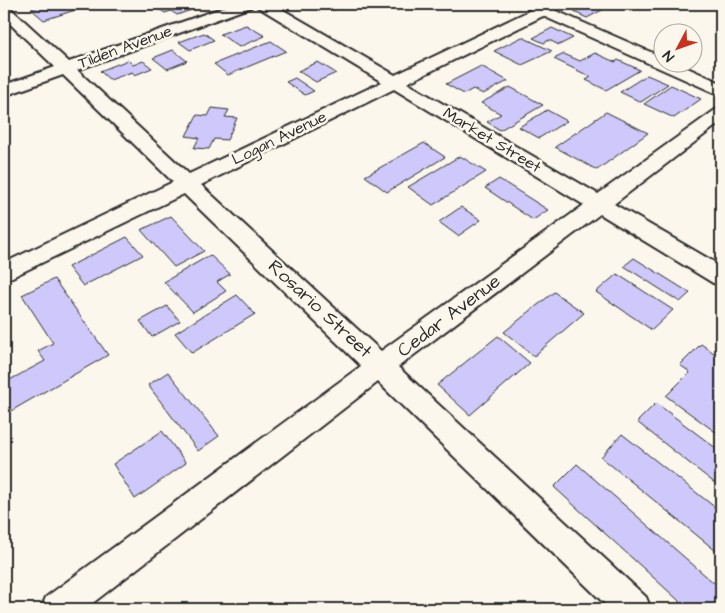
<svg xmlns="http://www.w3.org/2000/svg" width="725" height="613" font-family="'Architects Daughter',sans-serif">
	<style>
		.building { fill: #cec8fb; stroke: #2b2b2b }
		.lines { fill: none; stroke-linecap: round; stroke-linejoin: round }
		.minor-casing { stroke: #2b2b2b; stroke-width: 4 }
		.minor { fill: #fbf7ec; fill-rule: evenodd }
		.labels { text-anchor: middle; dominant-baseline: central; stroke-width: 5; stroke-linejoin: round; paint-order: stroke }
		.far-street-label { font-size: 16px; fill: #2b2b2b; stroke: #fbf7ec }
		.street-label { font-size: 19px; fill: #2b2b2b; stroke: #fbf7ec }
	</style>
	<rect width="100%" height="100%" fill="#fbf7ec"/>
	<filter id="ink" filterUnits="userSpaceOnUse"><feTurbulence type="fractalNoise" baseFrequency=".02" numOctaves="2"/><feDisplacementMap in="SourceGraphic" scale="10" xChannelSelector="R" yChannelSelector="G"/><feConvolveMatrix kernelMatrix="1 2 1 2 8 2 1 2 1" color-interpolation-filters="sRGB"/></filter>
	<g filter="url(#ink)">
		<!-- building -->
		<g class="building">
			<polygon points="49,4 94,4 44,20 31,9"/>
			<polygon points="158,4 208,4 177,15 171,11 165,13 153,5"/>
			<polygon points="323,4 349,4 334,10"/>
			<polygon points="590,4 604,9 587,18 574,12"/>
			<polygon points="246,25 265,36 239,47 220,34"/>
			<polygon points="552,28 573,38 559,45 549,40 544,43 533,38"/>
			<polygon points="204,33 214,40 190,50 179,42"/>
			<polygon points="522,37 552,51 522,65 494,51"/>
			<polygon points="271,41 286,51 228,75 214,64"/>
			<polygon points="173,50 187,61 167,69 153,58"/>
			<polygon points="595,53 615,62 618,60 640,70 606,90 586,80 591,77 554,59 564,54 580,61"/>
			<polygon points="128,60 133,65 143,61 152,68 135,75 132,72 110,80 100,71"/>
			<polygon points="318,62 336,73 316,82 298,71"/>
			<polygon points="481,66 508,81 483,94 473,89 464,94 446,84"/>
			<polygon points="647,75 668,84 641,102 620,92"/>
			<polygon points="295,78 314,91 305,95 286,82"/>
			<polygon points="671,85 701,99 674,118 644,104"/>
			<polygon points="510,87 543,105 500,130 487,122 501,114 481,103"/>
			<polygon points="212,108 229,110 225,117 237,118 227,140 214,139 209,149 194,148 199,138 186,136 197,115 208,116"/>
			<polygon points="547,110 567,121 539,138 519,127"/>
			<polygon points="606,112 648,133 597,170 555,147"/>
			<polygon points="424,143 445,157 387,192 365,176"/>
			<polygon points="460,156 486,172 433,205 408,187"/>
			<polygon points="499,179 548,210 533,220 485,188"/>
			<polygon points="461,207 481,220 458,236 439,222"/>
			<polygon points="171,216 204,251 174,267 141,230"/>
			<polygon points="127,237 143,255 83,286 68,267"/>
			<polygon points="210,255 230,274 217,282 226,291 193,312 164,282"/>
			<polygon points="634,258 690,293 680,302 624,266"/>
			<polygon points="617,274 673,310 652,330 596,292"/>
			<polygon points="54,279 108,355 4,415 4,383 45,361 38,351 53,343 22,295"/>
			<polygon points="554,292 584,313 534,356 504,332"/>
			<polygon points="237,295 255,314 192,353 175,333"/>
			<polygon points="167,306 180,321 152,337 140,321"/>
			<polygon points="498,336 530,363 470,415 437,385"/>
			<polygon points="701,344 721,358 721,436 666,396 690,372 680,365"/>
			<polygon points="168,372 219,436 198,451 148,385"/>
			<polygon points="656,403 721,452 721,488 637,422"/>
			<polygon points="162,431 186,463 135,499 113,464"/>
			<polygon points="622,434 721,512 721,555 601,457"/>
			<polygon points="577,464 721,589 721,609 688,609 554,487"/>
		</g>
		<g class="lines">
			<defs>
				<path id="minor" d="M233,4h20l-2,3 -174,63 112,104 193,-92 -124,-75 -2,-3h17l122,71 136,-65 -5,-4 1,-2h35l-8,6 108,47v5h12l47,21v11l-6,-1 -172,-77 -136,67 191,111 117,-84 6,-1v13l-107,82 107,62v19l-8,-2 -113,-69 -202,153 248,230 5,12h-41l-232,-227 -293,227h-44l5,-12 315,-231 -177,-172 -180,87v-18l169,-81 -110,-107 -59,21v-11l51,-18 -51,-49v-12l5,1 60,55zM394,89l190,116 -203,146 -180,-166z"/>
			</defs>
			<!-- minor casing -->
			<use href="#minor" class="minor-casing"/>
			<!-- minor -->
			<use href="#minor" class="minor"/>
		</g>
	</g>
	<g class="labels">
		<!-- far-street labels -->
		<g class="far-street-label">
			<text transform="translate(125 47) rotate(-20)">Tilden Avenue</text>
			<text transform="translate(279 138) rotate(-26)">Logan Avenue</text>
			<text transform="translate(492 140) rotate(31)">Market Street</text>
		</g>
		<!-- street labels -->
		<g class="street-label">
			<text transform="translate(320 309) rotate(43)">Rosario Street</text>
			<text transform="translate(449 316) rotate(-37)">Cedar Avenue</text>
		</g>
	</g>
	<!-- margin -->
	<rect width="725" height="613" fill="none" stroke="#fbf7ec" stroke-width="20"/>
	<rect x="10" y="10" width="705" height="593" fill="none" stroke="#2b2b2b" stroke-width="2" filter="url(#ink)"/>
	<!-- north arrow -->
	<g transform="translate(678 48) rotate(229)"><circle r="24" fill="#fbf7ec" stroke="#a8a59f"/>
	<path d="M0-4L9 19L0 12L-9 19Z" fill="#c8321e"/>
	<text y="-8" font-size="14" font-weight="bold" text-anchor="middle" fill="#2b2b2b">N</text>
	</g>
</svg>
